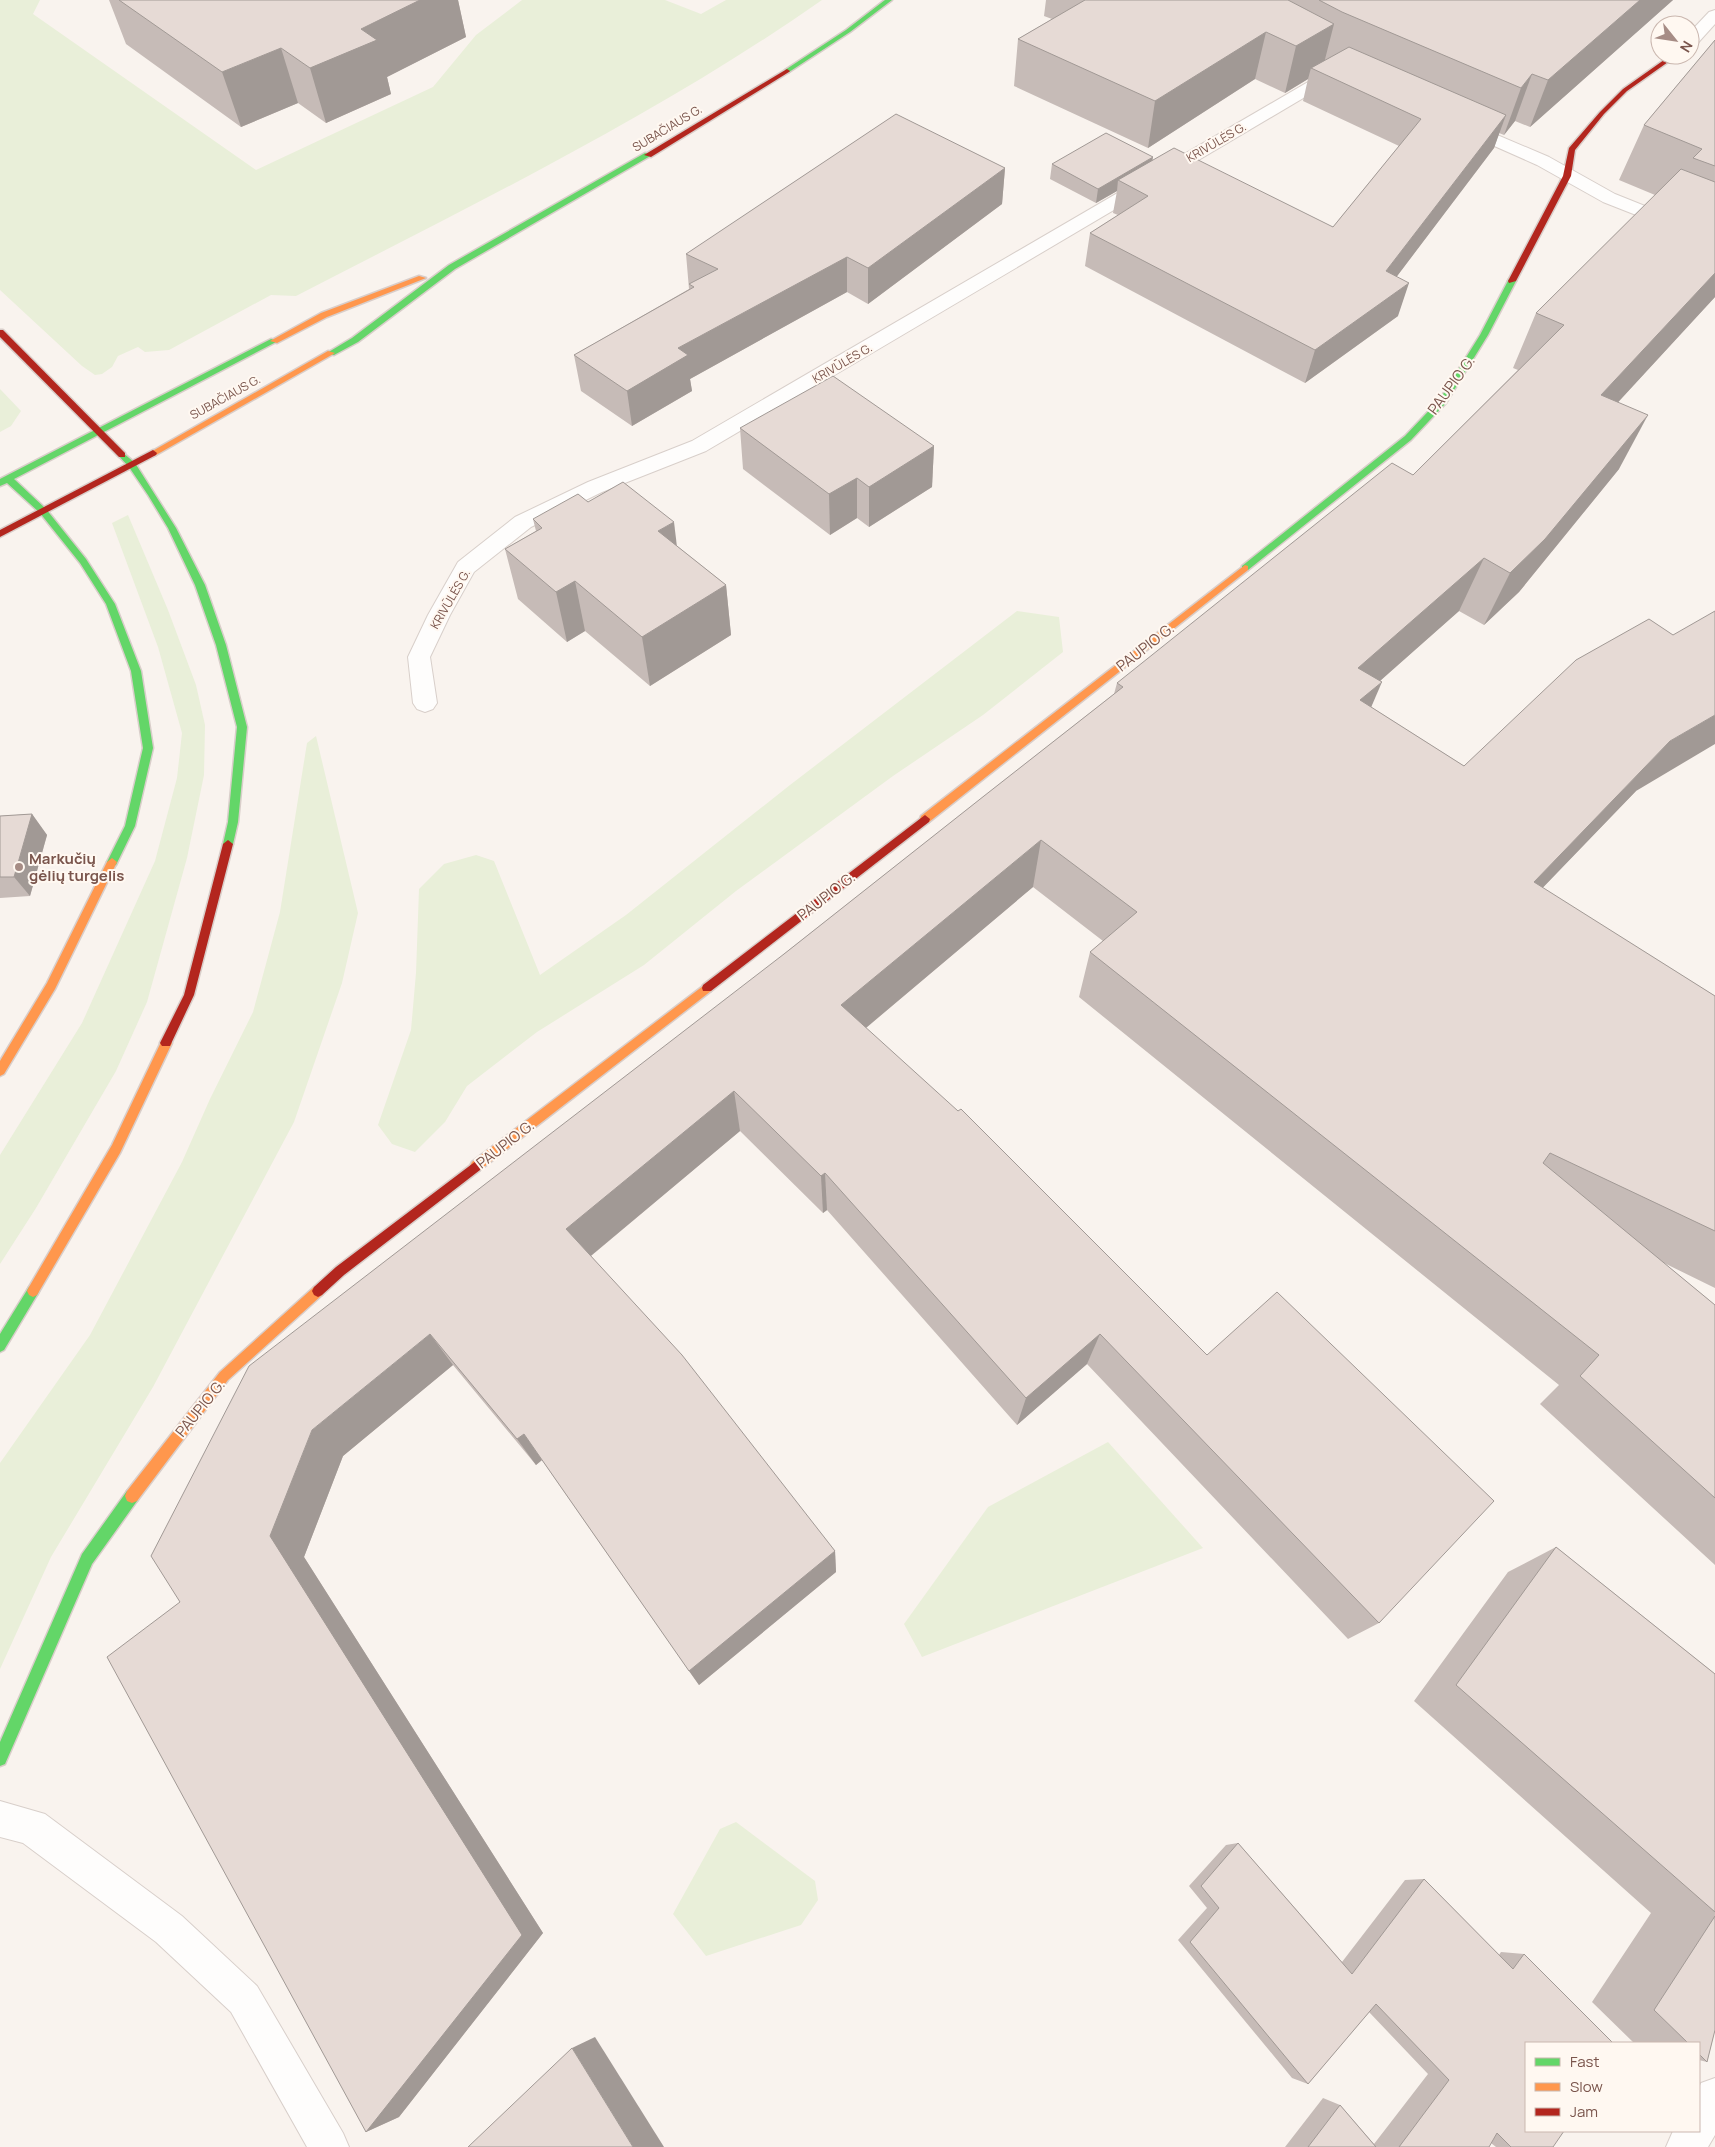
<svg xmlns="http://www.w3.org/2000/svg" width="1715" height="2147" font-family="Manrope,sans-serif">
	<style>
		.green { fill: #e9efd9 }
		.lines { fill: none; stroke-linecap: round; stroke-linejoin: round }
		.lane-casing { stroke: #d8cfca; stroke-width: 2 }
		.street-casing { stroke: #d8cfca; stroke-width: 2 }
		.fast-casing { stroke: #d9ceca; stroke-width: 3 }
		.slow-casing { stroke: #d9ceca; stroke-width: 3 }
		.jam-casing { stroke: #d9ceca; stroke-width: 3 }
		.lane { fill: #fefdfc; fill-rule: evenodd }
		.street { fill: #fefdfc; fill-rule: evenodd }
		.fast { fill: #63d668; fill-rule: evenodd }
		.slow { fill: #ff974d; fill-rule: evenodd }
		.jam { fill: #b3261e; fill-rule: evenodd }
		.wall { fill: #c6bbb7 }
		.shaded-wall { fill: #a19995 }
		.building { fill: #e6dad5; stroke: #a19995 }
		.poi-dot { fill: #a68c85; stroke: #fff8f1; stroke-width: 2 }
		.labels { text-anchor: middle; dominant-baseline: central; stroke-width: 4; stroke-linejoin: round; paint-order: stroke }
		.far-street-label { font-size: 12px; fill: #7a554c; stroke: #fff8f1 }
		.street-label { font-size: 15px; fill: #7a554c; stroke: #fff8f1 }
		.poi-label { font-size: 15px; font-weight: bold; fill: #7a554c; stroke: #fff8f1; text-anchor: start }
	</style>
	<rect width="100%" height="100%" fill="#f9f3ee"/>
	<!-- green -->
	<g class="green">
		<path d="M0,0h40l-7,14 223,156 177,-83 43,-52 46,-35h143l36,14 25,-14h96c-164,115 -348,204 -526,296l-25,-1 -102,55 -24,2 -7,-5 -20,9 -6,11 -10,7 -7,1 -13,-9 -82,-76z"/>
		<polygon points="0,389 21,411 11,426 0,432"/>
		<polygon points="128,515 168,610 196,685 205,725 204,775 187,858 147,1002 116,1071 36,1208 0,1264 0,1155 82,1023 155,861 177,778 182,733 158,647 112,523"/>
		<polygon points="1017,611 1059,617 1063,652 983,715 893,776 736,891 644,965 537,1032 467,1086 445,1122 415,1152 392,1144 378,1125 411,1030 416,973 419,889 444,864 476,855 494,861 540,975 626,915 790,785"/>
		<polygon points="316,736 358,913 342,983 294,1122 153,1387 51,1557 0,1669 0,1463 90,1335 182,1162 210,1099 253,1012 280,912 307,743"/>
		<polygon points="1108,1442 1203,1548 922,1657 904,1624 988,1507"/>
		<polygon points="736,1822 815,1881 818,1900 801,1925 706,1956 673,1914 720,1829"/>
	</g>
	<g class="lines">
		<defs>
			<polygon id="lane" points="0,1801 45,1814 182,1916 257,1986 343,2133 349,2147 307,2147 231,2012 156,1942 23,1843 0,1837"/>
			<g id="street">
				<polygon points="1715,10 1715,24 1696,45 1690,47 1690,32 1709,12"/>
				<polygon points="1338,66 1344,68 1346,71 1344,74 706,451 602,492 531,527 474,572 450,615 430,657 437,703 433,709 425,712 417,709 413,703 408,657 428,615 458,562 515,517 588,482 692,441 1332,68"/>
				<polygon points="1462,120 1549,157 1615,194 1715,234 1715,246 1603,202 1537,165 1456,129 1453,125 1456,121"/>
				<polygon points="1715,2078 1715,2135 1708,2147 1666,2147 1673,2131 1699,2131 1699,2088 1701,2083"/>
			</g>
			<g id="fast">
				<polygon points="885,0 892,0 850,32 789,72 785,72 785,70 846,30"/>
				<polygon points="645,153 652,155 455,269 358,342 334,355 327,353 352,338 449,265"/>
				<polygon points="1509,279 1516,281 1488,335 1446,403 1411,440 1248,570 1242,570 1242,566 1405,436 1440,399 1480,335"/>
				<polygon points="271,339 278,341 14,479 46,509 86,559 115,604 141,671 153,748 135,826 116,865 112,866 107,862 125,826 143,748 131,671 106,604 80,563 40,513 7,483 0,486 0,479"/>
				<polygon points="122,452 135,463 176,528 205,585 226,645 247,727 238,822 233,844 228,848 223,844 228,822 237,727 216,645 195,585 168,528 148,495 129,467 118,455"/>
				<polygon points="33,1285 37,1287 39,1291 37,1295 4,1350 0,1352 0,1334 29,1287"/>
				<polygon points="132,1489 137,1491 139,1496 137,1501 92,1564 5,1764 0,1766 0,1742 82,1554 127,1491"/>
			</g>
			<g id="slow">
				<polygon points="419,276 426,278 327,317 277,343 270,341 321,313"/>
				<polygon points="328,351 335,353 156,455 153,456 149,453"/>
				<polygon points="1245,565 1248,566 1248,570 929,822 921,822 920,819 921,816"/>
				<polygon points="112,858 117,862 55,989 4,1074 0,1076 0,1061 47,983 107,862"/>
				<polygon points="707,983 711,985 712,988 711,991 480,1170 476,1171 472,1170 470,1166 472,1162"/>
				<polygon points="166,1038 170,1040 172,1043 120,1153 37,1295 33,1297 29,1295 27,1291 29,1287 112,1145 162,1040"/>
				<polygon points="318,1285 322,1287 324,1291 322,1295 228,1380 137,1501 132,1503 127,1501 125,1496 127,1491 220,1372 314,1287"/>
			</g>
			<g id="jam">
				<polygon points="1671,55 1678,55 1627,91 1604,114 1575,150 1571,176 1516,281 1509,283 1508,281 1563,176 1569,148 1600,112 1623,89"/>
				<polygon points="787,69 790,71 789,72 651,157 644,155"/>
				<polygon points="0,330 3,330 125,453 125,457 119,457 0,337"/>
				<polygon points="153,450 157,453 156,455 0,537 0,530"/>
				<polygon points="925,815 930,819 929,822 711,991 703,991 702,988 703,985"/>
				<polygon points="228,840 233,844 194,995 170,1046 162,1046 160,1043 184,995 223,844"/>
				<polygon points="476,1161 480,1162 482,1166 480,1170 344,1275 322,1295 318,1297 314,1295 312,1291 314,1287 336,1267"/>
			</g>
		</defs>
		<!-- lane casing -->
		<use href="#lane" class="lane-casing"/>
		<!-- street casing -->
		<use href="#street" class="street-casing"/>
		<!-- fast casing -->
		<use href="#fast" class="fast-casing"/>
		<!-- slow casing -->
		<use href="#slow" class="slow-casing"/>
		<!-- jam casing -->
		<use href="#jam" class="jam-casing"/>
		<!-- lane -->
		<use href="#lane" class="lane"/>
		<!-- street -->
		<use href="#street" class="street"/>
		<!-- fast -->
		<use href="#fast" class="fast"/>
		<!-- slow -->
		<use href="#slow" class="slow"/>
		<!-- jam -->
		<use href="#jam" class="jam"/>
	</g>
	<!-- wall -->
	<g class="wall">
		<polygon points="109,0 458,0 466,37 387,77 391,94 326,123 298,103 241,127 126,44"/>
		<polygon points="1046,0 1673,0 1530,127 1515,121 1504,135 1499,133 1494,148 1397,276 1398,316 1305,383 1085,266 1090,233 1118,215 1113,213 1117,191 1096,203 1050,179 1052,164 1152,160 1333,227 1399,146 1303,101 1308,79 1285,93 1255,79 1148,148 1014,86 1018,39 1052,19 1044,16"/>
		<polygon points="1715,40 1715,297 1618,402 1619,469 1519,592 1484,625 1459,611 1380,681 1371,707 1464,766 1636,791 1542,888 1715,996 1715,1288 1664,1263 1715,1305 1715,1565 1540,1404 1559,1385 1079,997 1090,952 1103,941 1033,887 866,1028 1379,1623 1348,1639 1087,1364 1017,1425 827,1210 823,1213 740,1131 591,1256 835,1551 836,1572 699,1685 542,1460 536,1465 453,1365 343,1456 304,1557 543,1933 399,2117 366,2132 180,1602 784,954 1114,694 1117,683 1413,475 1518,370 1513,368 1536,313 1655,195 1619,180 1644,125"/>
		<polygon points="1005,168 1002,204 868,304 847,292 690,379 692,391 632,426 581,391 574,355 689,289 686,254"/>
		<polygon points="740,428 934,446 932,487 869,527 857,518 830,535 743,469"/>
		<polygon points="533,519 677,546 726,585 731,635 650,686 585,631 567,642 518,599 505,549 536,531"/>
		<polygon points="32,814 47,835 30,896 0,898 0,816"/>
		<polygon points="1556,1547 1715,1674 1715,2030 1707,2062 1699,2060 1699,2043 1634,2043 1592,2002 1651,1913 1414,1701 1508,1572"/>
		<polygon points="1238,1843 1342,1962 1405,1880 1424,1879 1499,1955 1501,1952 1524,1954 1553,2147 1496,2147 1491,2143 1489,2147 1285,2147 1323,2098 1340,2105 1374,2144 1428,2074 1369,2012 1308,2084 1292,2078 1178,1940 1207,1908 1189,1886 1226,1845"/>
	</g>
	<!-- shaded-wall -->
	<g class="shaded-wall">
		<polygon points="413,0 458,0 466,37 387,77 391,94 326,123 310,68 361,29"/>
		<polygon points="1640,0 1673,0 1530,127 1548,80"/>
		<polygon points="1334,24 1322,71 1311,68 1308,79 1285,93 1296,46"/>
		<polygon points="1266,32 1255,79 1148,148 1155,101"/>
		<polygon points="281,48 298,103 241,127 222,72"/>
		<polygon points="1532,74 1515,121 1504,135 1521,88"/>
		<polygon points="1506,115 1494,148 1376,304 1386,271"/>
		<polygon points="1153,157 1151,171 1118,180 1117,191 1096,203 1098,189"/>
		<polygon points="1005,168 1002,204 868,304 868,268"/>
		<polygon points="847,257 847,292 690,379 692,391 632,426 627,391 678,348"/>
		<polygon points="1715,273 1715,297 1575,449 1601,395"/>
		<polygon points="1409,283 1398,316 1305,383 1315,350"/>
		<polygon points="1648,415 1619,469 1519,592 1484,625 1510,573"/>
		<polygon points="934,446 932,487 869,527 869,487"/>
		<polygon points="857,478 857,518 830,535 829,494"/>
		<polygon points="674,522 680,572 658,531"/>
		<polygon points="1484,558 1459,611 1338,718 1358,668"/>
		<polygon points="575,581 585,631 567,642 556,592"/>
		<polygon points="726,585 731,635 650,686 642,637"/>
		<polygon points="1382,682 1360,733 1360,700"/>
		<polygon points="1715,715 1715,744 1636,791 1503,929 1534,882 1670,741"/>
		<polygon points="32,814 47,835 30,896 14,877"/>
		<polygon points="1041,840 1033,887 842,1048 841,1005"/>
		<polygon points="734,1091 740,1131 581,1264 566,1229"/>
		<polygon points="825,1173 827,1210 823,1213 821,1176"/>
		<polygon points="430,1334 453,1365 343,1456 304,1557 543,1933 399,2117 366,2132 270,1536 312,1430"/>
		<polygon points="1100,1334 1087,1364 1017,1425 1026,1398"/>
		<polygon points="524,1434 542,1460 536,1465 517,1439"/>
		<polygon points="835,1551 836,1572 699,1685 689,1671"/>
		<polygon points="595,2037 664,2147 633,2147 572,2048"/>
	</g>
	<!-- building -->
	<g class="building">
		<polygon points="119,0 420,0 361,29 377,40 310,68 281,48 222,72"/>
		<polygon points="1085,0 1288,0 1334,24 1296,46 1266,32 1155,101 1018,39"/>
		<polygon points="1319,0 1640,0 1548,80 1532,74 1521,88 1342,12"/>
		<polygon points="1715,40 1715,166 1693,158 1702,149 1644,125"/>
		<polygon points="1349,47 1506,115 1386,271 1409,283 1315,350 1090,233 1148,196 1118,180 1174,148 1333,227 1421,119 1311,68"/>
		<polygon points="896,114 1005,168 868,268 847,257 678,348 688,355 627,391 574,355 694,287 689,284 718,269 686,254"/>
		<polygon points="1106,133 1153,157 1098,189 1052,164"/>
		<polygon points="1681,169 1715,182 1715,273 1601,395 1648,415 1545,539 1510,573 1484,558 1358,668 1382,682 1360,700 1464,766 1576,660 1649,619 1673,635 1715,611 1715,715 1670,741 1534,882 1715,996 1715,1231 1550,1153 1543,1163 1715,1305 1715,1498 1580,1376 1599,1355 1090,952 1137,912 1041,840 841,1005 958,1111 961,1109 1207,1355 1277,1292 1494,1501 1379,1623 1100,1334 1026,1398 825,1173 821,1176 734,1091 566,1229 682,1355 835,1551 689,1671 524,1434 517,1439 430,1334 312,1430 270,1536 522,1935 366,2132 107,1657 180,1602 151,1556 249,1366 784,954 984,796 1123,687 1117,683 1392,463 1413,475 1564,325 1536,313"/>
		<polygon points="833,376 934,446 869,487 857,478 829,494 740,428"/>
		<polygon points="623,482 674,522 658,531 726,585 642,637 575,581 556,592 505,549 542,528 533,519 578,494 588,502"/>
		<polygon points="32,814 14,877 0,877 0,816"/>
		<polygon points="1556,1547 1715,1674 1715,1912 1456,1685"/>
		<polygon points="1238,1843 1352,1974 1424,1879 1513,1969 1524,1954 1613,2043 1526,2043 1526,2131 1564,2131 1553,2147 1511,2147 1497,2133 1489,2147 1399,2147 1449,2080 1376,2004 1308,2084 1190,1942 1219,1908 1201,1886"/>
		<polygon points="1715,1916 1715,2030 1707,2062 1699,2054 1699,2043 1688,2043 1654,2010"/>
		<polygon points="572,2048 633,2147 468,2147"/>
		<polygon points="1340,2105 1376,2147 1308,2147"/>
	</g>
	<!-- markers -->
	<circle class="poi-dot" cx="19" cy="867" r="5"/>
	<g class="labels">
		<!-- far-street labels -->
		<g class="far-street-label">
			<text transform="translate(667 128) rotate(-31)">SUBAČIAUS G.</text>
			<text transform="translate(1216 142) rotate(-30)">KRIVŪLĖS G.</text>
			<text transform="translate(842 363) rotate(-30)">KRIVŪLĖS G.</text>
			<text transform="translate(225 397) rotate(-29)">SUBAČIAUS G.</text>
			<text transform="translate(450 599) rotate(-60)">KRIVŪLĖS G.</text>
		</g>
		<!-- street labels -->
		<g class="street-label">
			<text transform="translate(1451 385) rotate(-54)">PAUPIO G.</text>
			<text transform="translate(1145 647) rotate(-38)">PAUPIO G.</text>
			<text transform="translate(826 896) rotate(-38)">PAUPIO G.</text>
			<text transform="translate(505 1144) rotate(-38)">PAUPIO G.</text>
			<text transform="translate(200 1408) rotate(-51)">PAUPIO G.</text>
		</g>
		<!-- poi labels -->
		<g class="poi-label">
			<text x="29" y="858">Markučių<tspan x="29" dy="17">gėlių turgelis</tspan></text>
		</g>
	</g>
	<!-- legend -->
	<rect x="1525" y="2042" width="175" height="90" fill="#fff8f1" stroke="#cab7af"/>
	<rect x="1535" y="2058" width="25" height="8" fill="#63d668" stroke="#cab7af"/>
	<text x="1570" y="2067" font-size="15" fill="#7a554c">Fast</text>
	<rect x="1535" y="2083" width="25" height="8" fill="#ff974d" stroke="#cab7af"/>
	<text x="1570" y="2092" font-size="15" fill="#7a554c">Slow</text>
	<rect x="1535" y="2108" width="25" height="8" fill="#b3261e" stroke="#cab7af"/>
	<text x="1570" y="2117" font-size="15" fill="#7a554c">Jam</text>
	<!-- north arrow -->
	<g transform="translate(1675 40) rotate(120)"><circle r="24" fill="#fff8f1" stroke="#cab7af"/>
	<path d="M0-4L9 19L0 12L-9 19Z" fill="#a68c85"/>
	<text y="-8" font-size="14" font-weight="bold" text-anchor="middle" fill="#7a554c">N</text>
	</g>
</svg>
